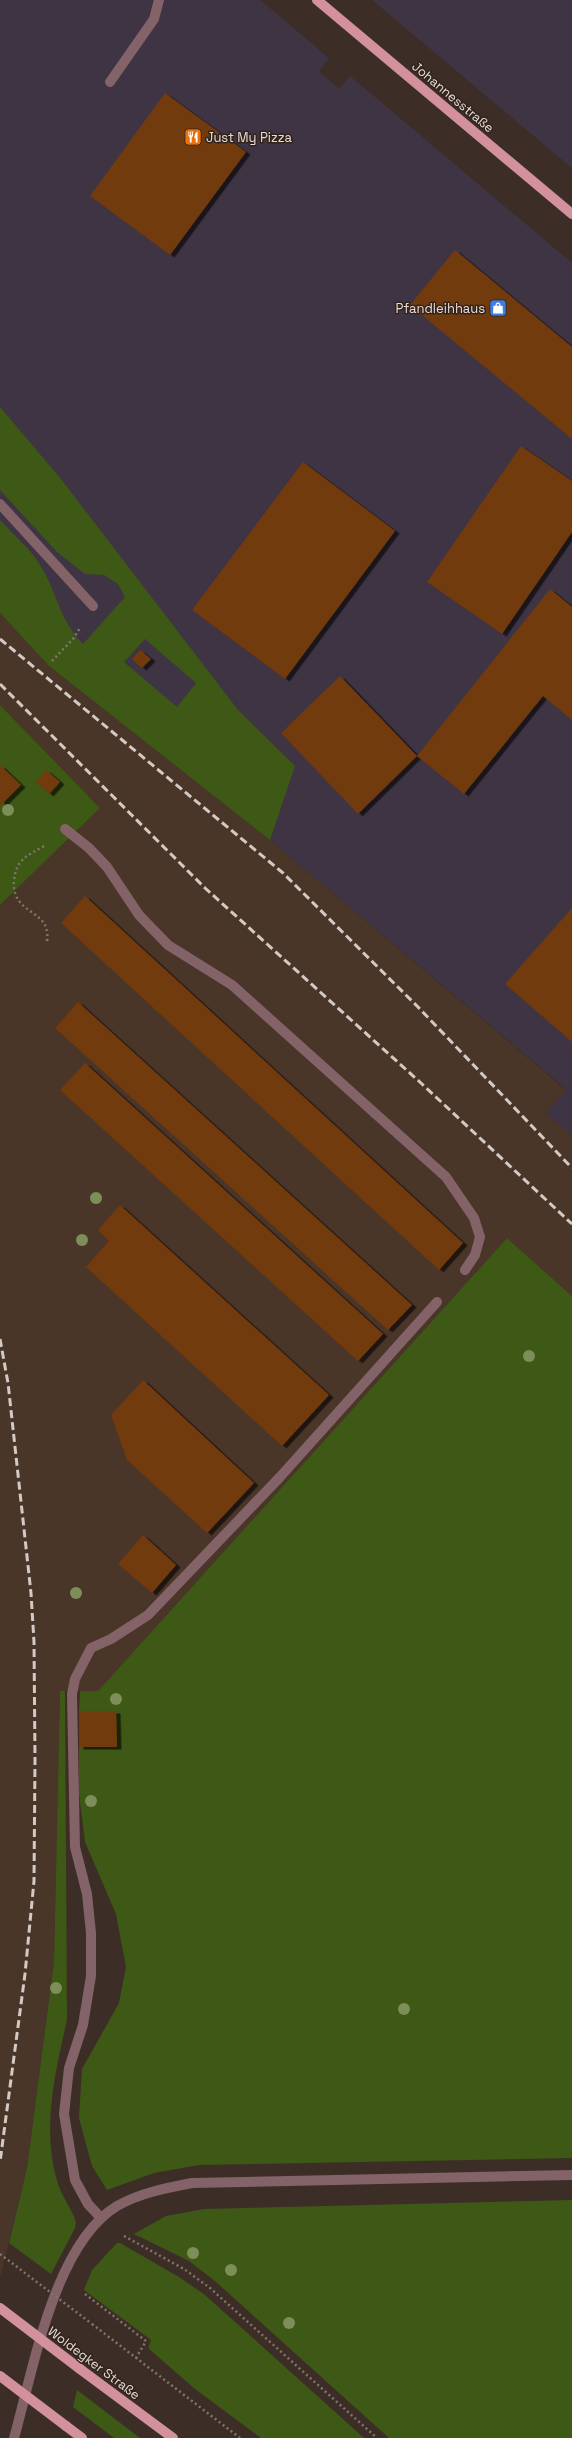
<svg xmlns="http://www.w3.org/2000/svg" width="572" height="2438" font-family="'Space Grotesk',sans-serif">
	<style>
		.commercial { fill: #3f3444 }
		.built { fill: #4a3529 }
		.green { fill: #3e5816; fill-rule: evenodd }
		.building { fill: #723a0b; filter: url(#shadow) }
		.lines { fill: none; stroke-linecap: round; stroke-linejoin: round }
		.path { stroke: #81756e; stroke-width: 2.5; stroke-dasharray: 2 3; stroke-linecap: butt }
		.minor { stroke: #836268; stroke-width: 10 }
		.major { stroke: #d3919d; stroke-width: 10 }
		.rail { stroke: #d4c9c4; stroke-width: 3; stroke-dasharray: 8 4; stroke-linecap: butt }
		.path-bridge { stroke: #81756e; stroke-width: 2.5; stroke-dasharray: 2 3; stroke-linecap: butt }
		.major-bridge { stroke: #d3919d; stroke-width: 10 }
		.tree { fill: #7d8e58 }
		.labels { text-anchor: middle; dominant-baseline: central; stroke-width: 3; stroke-linejoin: round; paint-order: stroke }
		.street-label { font-size: 13px; fill: #e6dcd7; stroke: #32241c }
		.poi-label { font-size: 13px; fill: #e6dcd7; stroke: #32241c; text-anchor: start }
	</style>
	<defs>
		<filter id="shadow"><feDropShadow dx="4.5" dy="2.5" stdDeviation="0" flood-color="#0009"/></filter>
	</defs>
	<rect width="100%" height="100%" fill="#3c2e26"/>
	<!-- commercial -->
	<g class="commercial">
		<polygon points="0,0 260,0 329,58 319,71 339,89 350,76 572,263 572,1136 546,1113 566,1089 270,840 49,666 0,613"/>
		<polygon points="372,0 572,0 572,168"/>
	</g>
	<!-- built -->
	<polygon class="built" points="0,613 49,666 270,840 566,1090 546,1113 572,1136 572,1296 507,1238 98,1691 60,1691 54,1962 27,2168 0,2278 0,905 100,808 0,705"/>
	<!-- green -->
	<g class="green">
		<path d="M0,407l61,72 177,231 57,56 -25,74 -221,-174 -49,-53v-93c12,13 26,25 36,39 21,29 21,58 47,85l42,-47 -7,-13 -14,-9 -19,-1 -28,-22 -57,-62zM145,639l51,44 -19,24 -53,-45z"/>
		<polygon points="0,705 100,808 0,905"/>
		<polygon points="507,1238 572,1296 572,2158 199,2165 154,2173 107,2190 92,2166 79,2118 82,2069 119,2003 126,1967 116,1914 85,1842 79,1794 79,1747 116,1747 116,1711 79,1711 80,1691 98,1691"/>
		<path d="M60,1691h5l2,329c-12,53 -26,110 -9,164 4,13 14,25 18,38l-1,6 -24,46 -42,-31 18,-75 27,-206z"/>
		<polygon points="572,2200 572,2438 389,2438 216,2282 189,2261 134,2234 166,2216 204,2209"/>
		<polygon points="117,2243 120,2243 179,2277 205,2295 364,2438 261,2438 195,2389 148,2348 151,2340 84,2290 92,2270"/>
		<polygon points="77,2390 140,2438 114,2438 73,2407"/>
	</g>
	<!-- building -->
	<g class="building">
		<polygon points="165,93 246,152 170,255 90,196"/>
		<polygon points="455,250 572,347 572,439 410,305"/>
		<polygon points="521,446 572,481 572,532 502,634 427,582"/>
		<polygon points="303,462 395,531 285,679 192,610"/>
		<polygon points="550,589 572,607 572,720 543,696 464,794 417,756"/>
		<polygon points="140,650 151,659 142,668 132,659"/>
		<polygon points="340,676 417,756 358,814 281,733"/>
		<polygon points="0,765 21,785 0,806"/>
		<polygon points="46,770 60,782 49,794 36,782"/>
		<polygon points="85,896 463,1243 439,1270 61,923"/>
		<polygon points="572,908 572,1042 505,984"/>
		<polygon points="78,1002 412,1305 388,1330 55,1028"/>
		<polygon points="85,1063 383,1334 358,1361 60,1090"/>
		<polygon points="120,1205 329,1395 282,1446 86,1267 109,1241 98,1230"/>
		<polygon points="143,1380 254,1483 207,1533 127,1460 111,1415"/>
		<polygon points="143,1535 176,1565 152,1593 118,1564"/>
		<polygon points="79,1711 116,1711 117,1747 79,1747"/>
	</g>
	<g class="lines">
		<!-- path -->
		<g class="path">
			<polyline points="52,661 73,639 80,628"/>
			<path d="M44,846c-17,10 -28,13 -30,35 -1,6 1,15 5,20 13,16 31,15 28,41"/>
			<polyline points="124,2236 184,2269 210,2288 377,2438"/>
			<polyline points="85,2294 146,2341 136,2358"/>
			<polyline points="92,2324 240,2438"/>
		</g>
		<!-- minor -->
		<g class="minor">
			<polyline points="110,82 154,19 159,0"/>
			<polyline points="0,504 93,606"/>
			<polyline points="65,829 89,848 107,867 139,915 168,945 232,985 446,1177 474,1218 480,1237 475,1255 465,1270"/>
			<polyline points="101,2218 88,2204 75,2180 64,2114 69,2068 83,2025 91,1976 91,1933 87,1894 75,1847 72,1694 75,1679 91,1648 111,1639 148,1615 280,1477 437,1302"/>
			<path d="M14,2438c19,-67 40,-194 103,-232 23,-13 49,-18 75,-23l380,-8"/>
		</g>
		<!-- major -->
		<g class="major">
			<polyline points="317,0 572,214"/>
			<polyline points="80,2369 173,2438"/>
			<polyline points="66,2426 82,2438"/>
		</g>
		<!-- rail -->
		<g class="rail">
			<polyline points="0,639 283,873 418,1007 572,1168"/>
			<polyline points="0,684 205,888 422,1084 572,1224"/>
			<polyline points="0,1339 8,1383 31,1593 34,1642 35,1760 34,1881 25,1974 0,2162"/>
		</g>
		<!-- path-bridge -->
		<polyline class="path-bridge" points="0,2254 92,2324"/>
		<!-- major-bridge -->
		<g class="major-bridge">
			<polyline points="0,2308 80,2369"/>
			<polyline points="0,2376 66,2426"/>
		</g>
	</g>
	<!-- trees -->
	<g class="tree">
		<circle cx="8" cy="810" r="6"/>
		<circle cx="96" cy="1198" r="6"/>
		<circle cx="82" cy="1240" r="6"/>
		<circle cx="529" cy="1356" r="6"/>
		<circle cx="76" cy="1593" r="6"/>
		<circle cx="116" cy="1699" r="6"/>
		<circle cx="91" cy="1801" r="6"/>
		<circle cx="56" cy="1988" r="6"/>
		<circle cx="404" cy="2009" r="6"/>
		<circle cx="193" cy="2253" r="6"/>
		<circle cx="231" cy="2270" r="6"/>
		<circle cx="289" cy="2323" r="6"/>
	</g>
	<!-- icons -->
	<defs>
		<symbol id="restaurant-square" viewBox="-11 -11 22 22"><rect x="-9" y="-9" width="18" height="18" rx="4" fill="#e8710a" stroke="#32241c"/><path d="M-5-6h1v4h1v-4h1v4h1v-4h1v5L-1.5 .5V6h-2V.5L-5-1ZM5-6V6H3V1.5H1.5Q1.5-4 5-6Z" fill="#fff"/></symbol>
		<symbol id="shop-square" viewBox="-11 -11 22 22"><rect x="-9" y="-9" width="18" height="18" rx="4" fill="#3f7fe0" stroke="#32241c"/><path d="M-5-2.5h2.3a2.7 3.5 0 0 1 5.4 0H5L5.5 6h-11ZM-1.5-2.5h3a1.5 2.3 0 0 0-3 0Z" fill="#fff"/></symbol>
	</defs>
	<g fill-rule="evenodd">
		<use href="#restaurant-square" x="183" y="127" width="20" height="20"/>
		<use href="#shop-square" x="488" y="298" width="20" height="20"/>
	</g>
	<g class="labels">
		<!-- street labels -->
		<g class="street-label">
			<text transform="translate(453 97) rotate(40)">Johannesstraße</text>
			<text transform="translate(94 2363) rotate(37)">Woldegker Straße</text>
		</g>
		<!-- poi labels -->
		<g class="poi-label">
			<text x="206" y="137">Just My Pizza</text>
			<text x="485" y="308" text-anchor="end">Pfandleihhaus</text>
		</g>
	</g>
</svg>
